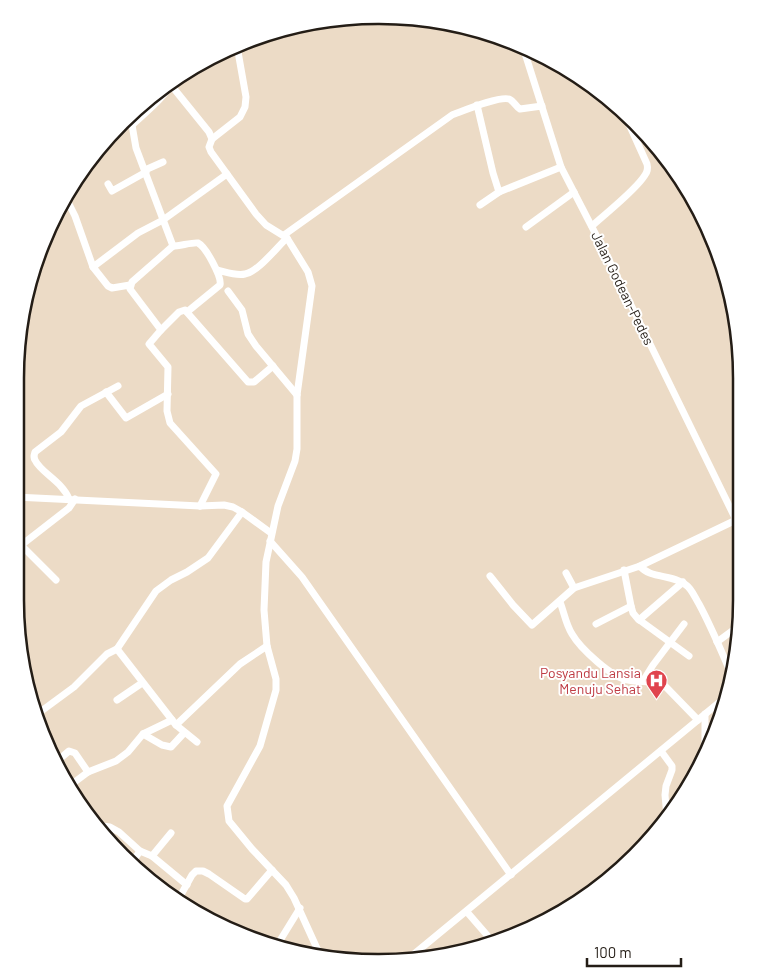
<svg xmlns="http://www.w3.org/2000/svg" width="757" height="978" font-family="Barlow,sans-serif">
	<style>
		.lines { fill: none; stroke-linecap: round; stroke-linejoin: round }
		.minor { stroke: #fff; stroke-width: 7 }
		.labels { text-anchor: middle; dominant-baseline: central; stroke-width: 4; stroke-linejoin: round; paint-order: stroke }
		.street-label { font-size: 14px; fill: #241d16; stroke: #fff }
		.health-label { font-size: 14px; fill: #be3a42; stroke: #fff; text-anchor: end }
		.rim { fill: none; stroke: #241d16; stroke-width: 2.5 }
	</style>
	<rect width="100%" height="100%" fill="#ecdbc6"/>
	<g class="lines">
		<!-- minor -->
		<g class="minor">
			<polyline points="237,46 246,97 245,107 240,117 212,139 209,147 211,152 256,214 266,225 287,238 308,272 312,286 297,395 297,449 295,461 278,506 266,562 264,610 267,646 276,679 276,690 260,746 227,806 229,821 252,849 286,885 294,898 320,955"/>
			<polyline points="523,47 561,167 610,262 738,524"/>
			<polyline points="189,69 208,59"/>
			<polyline points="171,85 209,132 212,139"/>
			<polyline points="477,105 493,173 499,192"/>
			<path d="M127,118l5,7 4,23 37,98c6,0 21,-4 25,-3 8,4 24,34 22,42l-33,27"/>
			<path d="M132,125c13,-12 34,-29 42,-45"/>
			<polyline points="145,170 163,162"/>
			<polyline points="108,184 112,191 146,172"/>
			<polyline points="67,200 75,216 93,267"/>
			<polyline points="480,205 499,192 561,167"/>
			<path d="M592,226c14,-13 44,-36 53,-51 3,-4 3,-7 2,-11l-23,-51"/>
			<polyline points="526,227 574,192"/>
			<path d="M284,235l168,-120c11,-4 47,-19 57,-16 5,2 7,8 11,10l22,-3"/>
			<polyline points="173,246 132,282 130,289 161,330 149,344 168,367 167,411 170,423 216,474 200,506"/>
			<path d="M217,270c9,2 19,6 28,4 13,-2 32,-27 42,-36"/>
			<polyline points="130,285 112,288 108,286 93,267 138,233 163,220 227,174"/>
			<polyline points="228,291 242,310 248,334 256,346 297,395"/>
			<polyline points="161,330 179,312 185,310 248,382 254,382 273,366"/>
			<polyline points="106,392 126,418 168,394"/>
			<polyline points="15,497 200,506 224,505 233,507 242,512 271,533"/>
			<path d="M69,499c-6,-17 -29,-27 -34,-39 -2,-3 -1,-5 0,-8l26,-20 20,-26 37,-20"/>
			<polyline points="270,541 302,577 511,875"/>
			<polyline points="22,546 56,580"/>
			<polyline points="15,550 69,508 75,499"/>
			<polyline points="640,566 736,520"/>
			<polyline points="624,570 631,606 633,613 638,619 689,656"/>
			<polyline points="566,573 574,588"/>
			<path d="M490,576l23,29 19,20 42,-37 66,-22c10,13 33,8 46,19 6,4 9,13 13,19 13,24 23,49 34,74"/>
			<path d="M560,602c4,10 6,23 12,32 8,14 40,44 56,46 13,3 25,-1 37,6l33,34"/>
			<polyline points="639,620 683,582"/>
			<polyline points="596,624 631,606"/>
			<polyline points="717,642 736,628"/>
			<polyline points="117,649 176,725 197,742"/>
			<polyline points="643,681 653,665 684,624"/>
			<polyline points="117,700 142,683"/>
			<polyline points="705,714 705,742 708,751"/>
			<polyline points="36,715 74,687 107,654 117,649 156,591 171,580 187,572 208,558 242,512"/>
			<polyline points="176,725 240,664 267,646"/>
			<polyline points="143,734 162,745 171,747 184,733"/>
			<polyline points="661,751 672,766 672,770 666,786 665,795 667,817"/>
			<polyline points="56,762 69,751 75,753 88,772"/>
			<polyline points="68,787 88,772 116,761 128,752 143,734 172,720"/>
			<polyline points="90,816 102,826 110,827 119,832 140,851 131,864"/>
			<polyline points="140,851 152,856 187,885"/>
			<polyline points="152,856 171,833"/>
			<polyline points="178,900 192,875 196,871 203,871 209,874 245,899 247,899 272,870"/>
			<polyline points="467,912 493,942"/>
			<polyline points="276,947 300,908"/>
			<polyline points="408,959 727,696"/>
		</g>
	</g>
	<!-- icons -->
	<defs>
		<symbol id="hospital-pin" viewBox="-11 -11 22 30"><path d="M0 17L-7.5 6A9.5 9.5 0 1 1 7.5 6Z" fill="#e0444e" stroke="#fff"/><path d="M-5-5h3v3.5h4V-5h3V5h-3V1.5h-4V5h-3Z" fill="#fff"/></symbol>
	</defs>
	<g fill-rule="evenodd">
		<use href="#hospital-pin" x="644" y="668" width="25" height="34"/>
	</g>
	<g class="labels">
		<!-- street labels -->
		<g class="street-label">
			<text transform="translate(623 288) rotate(64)">Jalan Godean-Pedes</text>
		</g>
		<!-- health labels -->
		<g class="health-label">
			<text x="641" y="672">Posyandu Lansia<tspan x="641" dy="16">Menuju Sehat</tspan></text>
		</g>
	</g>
	<!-- crop -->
	<path d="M0 0H757V978H0ZM378 24H379A354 354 0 0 1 733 378V600A354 354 0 0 1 379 954H378A354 354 0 0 1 24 600V378A354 354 0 0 1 378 24Z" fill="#fff" fill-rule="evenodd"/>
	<path class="rim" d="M378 24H379A354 354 0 0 1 733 378V600A354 354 0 0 1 379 954H378A354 354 0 0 1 24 600V378A354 354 0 0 1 378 24Z"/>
	<!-- scale -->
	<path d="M587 958v8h94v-8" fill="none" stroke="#241d16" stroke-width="2.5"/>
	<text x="594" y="958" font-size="15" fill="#241d16" stroke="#ffffff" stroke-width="4" paint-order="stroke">100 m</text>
</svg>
